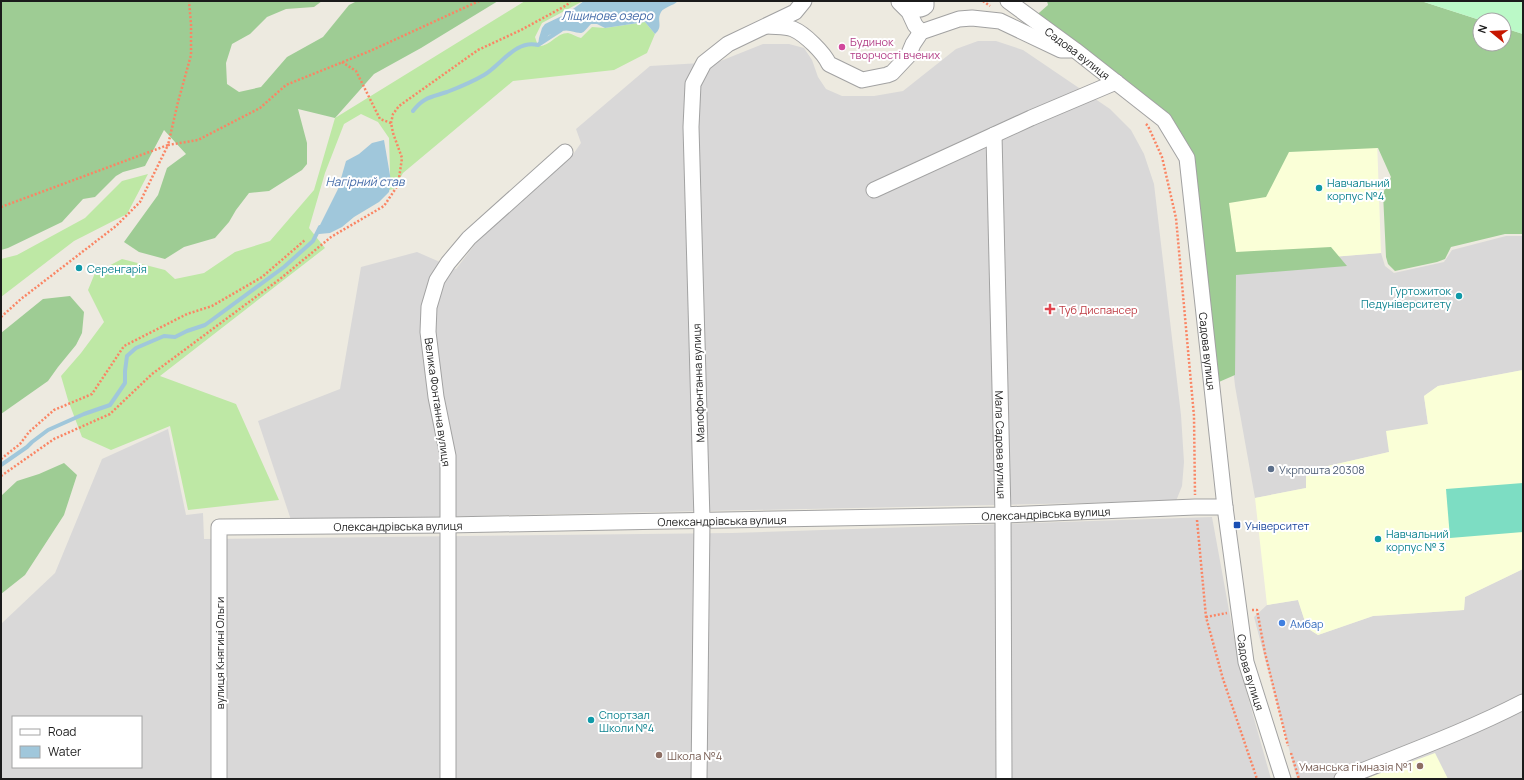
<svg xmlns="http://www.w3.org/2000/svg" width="1524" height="780" font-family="Manrope,sans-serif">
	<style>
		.residential { fill: #d9d8d8; fill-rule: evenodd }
		.education { fill: #faffd7 }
		.grass { fill: #bee8a5 }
		.forest { fill: #9ecc94 }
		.park { fill: #bbf9c7 }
		.pitch { fill: #7dddc3 }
		.water { fill: #a0c7db }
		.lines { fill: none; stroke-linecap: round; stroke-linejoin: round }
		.stream { stroke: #a0c7db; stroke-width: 4 }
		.minor-casing { stroke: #a2a2a2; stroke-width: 17 }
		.path { stroke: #fa8564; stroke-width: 2.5; stroke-dasharray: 2 2; stroke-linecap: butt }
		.minor { stroke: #fff; stroke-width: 15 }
		.hotel-dot { fill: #d1479c; stroke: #fff; stroke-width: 1.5 }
		.culture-dot { fill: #0f9aa8; stroke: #fff; stroke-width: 1.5 }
		.health-dot { fill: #e0444e; stroke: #fff; stroke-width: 1.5 }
		.service-dot { fill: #5c6f8a; stroke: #fff; stroke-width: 1.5 }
		.transit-dot { fill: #1a4fb4; stroke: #fff; stroke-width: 1.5 }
		.shop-dot { fill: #3f7fe0; stroke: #fff; stroke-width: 1.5 }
		.education-dot { fill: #8d6e63; stroke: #fff; stroke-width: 1.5 }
		.labels { text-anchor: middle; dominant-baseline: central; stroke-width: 4; stroke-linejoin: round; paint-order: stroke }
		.hotel-label { font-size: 11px; fill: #b23c85; stroke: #fff; text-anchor: start }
		.street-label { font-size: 11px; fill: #1b1b1b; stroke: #fff }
		.culture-label { font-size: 11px; fill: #0d838f; stroke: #fff; text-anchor: start }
		.health-label { font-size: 11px; fill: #be3a42; stroke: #fff; text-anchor: start }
		.service-label { font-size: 11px; fill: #4e5e75; stroke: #fff; text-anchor: start }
		.transit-label { font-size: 11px; fill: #164399; stroke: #fff; text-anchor: start }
		.shop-label { font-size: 11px; fill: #366cbe; stroke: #fff; text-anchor: start }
		.education-label { font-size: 11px; fill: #785e54; stroke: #fff; text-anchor: start }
		.water-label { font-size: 12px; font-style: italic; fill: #486eaa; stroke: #fff }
	</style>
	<rect width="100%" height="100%" fill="#edeae0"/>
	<!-- residential -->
	<g class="residential">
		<polygon points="978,41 996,41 1023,50 1110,109 1131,130 1144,154 1154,184 1181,415 1184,462 1182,486 1176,501 291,520 258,421 340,389 361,267 417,252 456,269 482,235 503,214 574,153 581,143 576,129 650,66 718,62 763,44 789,44 804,48 812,60 818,77 826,89 842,96 874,96 903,91 956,49"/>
		<polygon points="1506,236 1523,236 1523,370 1438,386 1424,396 1428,424 1389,452 1306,471 1306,488 1255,498 1235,386 1222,266 1381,253 1385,266 1394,273 1444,262 1452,250"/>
		<path d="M168,429l18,86 17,-2 1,26 528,-6 480,-16 27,148 32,114h-1270v-155l54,-51 47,-114zM13,717h128v50h-128z"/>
		<polygon points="1523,569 1523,779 1297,779 1254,617 1267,605 1298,600 1307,628 1318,635 1373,616 1464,610 1465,597"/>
	</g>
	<!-- education -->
	<g class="education">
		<polygon points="1377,140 1381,253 1222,266 1221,141"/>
		<polygon points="1523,370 1523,569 1465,597 1464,610 1373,616 1318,635 1307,628 1298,600 1267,605 1255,498 1306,488 1306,471 1389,452 1386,431 1428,424 1424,396 1438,386"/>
		<polygon points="1435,753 1448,779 1365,779"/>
	</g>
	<!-- grass -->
	<g class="grass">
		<path d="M525,1h58l-41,22 -7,14 3,9c12,1 18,-13 30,-13 4,1 9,4 13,5l11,-11 13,1 40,-6 10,12 -8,19 -33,17 -101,11 -110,92 -9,16 -5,1 1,-17 -1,-35 -11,-16 -17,-8 -17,10 -19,49 -16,55 16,20 -165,128 76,28 43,96 -91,10 -18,-84 -59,24 -29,-13 -14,-37 -7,-24 20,-23 23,-31 -16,-32 7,-17 27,-14 43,11 10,9 29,-6 31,-21 35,-11 44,-51 21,-72z"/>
		<polygon points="148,174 127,214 74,241 1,297 1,259 17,255 85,218 122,181"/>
	</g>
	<!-- forest -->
	<g class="forest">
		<polygon points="1,1 322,1 314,7 286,9 267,17 250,34 232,44 226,63 227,84 239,92 261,87 287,57 323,37 349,5 357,1 498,1 421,48 374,74 335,118 298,109 307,143 307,164 302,170 269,191 249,193 236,210 229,222 215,238 184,247 165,259 139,252 124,242 158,195 167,168 186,154 164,130 145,166 123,172 116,176 95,197 83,199 62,222 8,248 1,250"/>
		<polygon points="1047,1 1421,1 1480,20 1480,44 1504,44 1504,28 1523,34 1523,234 1505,234 1451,247 1445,259 1437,262 1395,271 1388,264 1386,257 1383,193 1391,177 1378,148 1289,152 1266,197 1229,203 1236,252 1331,247 1347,266 1236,275 1235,375 1212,385 1187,158 1164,120 1032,19 1048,5"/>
		<polygon points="70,296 84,312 82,333 76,345 58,367 48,381 1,414 1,333 43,299"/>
		<polygon points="64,463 77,475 64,515 25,575 1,594 1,496 17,481 39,474"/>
	</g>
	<!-- park -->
	<polygon class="park" points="1421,1 1523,1 1523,34 1504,28 1504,20 1480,20"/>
	<!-- pitch -->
	<polygon class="pitch" points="1523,483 1523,532 1450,538 1446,489"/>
	<!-- water -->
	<g class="water">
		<path d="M584,1h94c-5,5 -14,6 -17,11 -5,9 3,14 -6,22l-10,-12 -40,6 -8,-4h-6c-10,11 -7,10 -21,7 -6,-2 -15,2 -21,4l-6,7 -5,3 1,-7 3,-10 3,-4 21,-10z"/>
		<polygon points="384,140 391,181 389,192 379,202 354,217 342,227 330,233 319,234 317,231 338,189 346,161 359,154 372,143"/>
	</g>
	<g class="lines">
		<!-- stream -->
		<g class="stream">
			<path d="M413,111c10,-14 19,-14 34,-19 13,-5 25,-10 37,-17 17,-10 32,-36 54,-30l23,-15"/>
			<polyline points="1,465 27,447 32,442 48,430 84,414 110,405 125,383 125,371 127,356 136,348 164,336 175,337 187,331 205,325 284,267 313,241 320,227"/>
		</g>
		<defs>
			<g id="minor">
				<path id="s1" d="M1008,1l67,49 89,70 23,38 38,349 21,155 37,117"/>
				<polyline points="899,2 909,12 915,25 921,32"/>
				<path d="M901,2c9,3 17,12 25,4v-5"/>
				<path d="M768,26c7,1 18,0 25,3 12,5 31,24 36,35l33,16 25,-5 5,-2 16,-17 5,-12 8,-12 38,-13 13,-1 28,3 61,29h10"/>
				<path id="s2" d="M994,135l9,380 1,264"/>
				<polyline points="874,190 1031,118 1116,82"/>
				<path id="s3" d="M219,779v-252l228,-2 556,-10 192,-8h30"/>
				<polyline points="448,779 448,456 436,397 428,332 429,307 437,280 448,263 469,238 565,152"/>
				<polyline points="699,779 702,520 691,127 693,84 704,63 728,44 795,12 804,1"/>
				<path d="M1342,779c61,-25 123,-47 181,-77"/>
			</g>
		</defs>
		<!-- minor casing -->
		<use href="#minor" class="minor-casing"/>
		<!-- path -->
		<g class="path">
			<polyline points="983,1 990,6"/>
			<polyline points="342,62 356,71 380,119 391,123"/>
			<polyline points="1146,124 1148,126 1162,157 1176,218 1194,416 1195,495"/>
			<polyline points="1,207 168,145 178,102 191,55 191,24 189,1"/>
			<polyline points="1,317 21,299 116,226 140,202 168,145 198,140 260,108 286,85 370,51 479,1"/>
			<polyline points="1,459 20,444 29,432 54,410 92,394 124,346 187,314 212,306 262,277 305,240"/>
			<polyline points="1,476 54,439 110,414 152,374 280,279 331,237 384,206 398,185 402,158 393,133 391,123 393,114 399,106 478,50 521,30 567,5 570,1"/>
			<polyline points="1197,520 1206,617 1223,679 1257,779"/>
			<polyline points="1252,610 1257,610 1265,653 1288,746"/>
			<polyline points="1206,617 1227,613"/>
			<polyline points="1291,753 1299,779"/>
		</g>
		<!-- minor -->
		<use href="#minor" class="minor"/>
	</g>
	<!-- markers -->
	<circle class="hotel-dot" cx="842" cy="47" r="4"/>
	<g class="culture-dot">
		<circle cx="1319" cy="188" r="4"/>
		<circle cx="79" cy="268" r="4"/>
		<circle cx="1459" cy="296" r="4"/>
		<circle cx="1378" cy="539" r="4"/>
		<circle cx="591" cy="720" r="4"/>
	</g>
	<path class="health-dot" d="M1048 303h4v4h4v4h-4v4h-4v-4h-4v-4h4z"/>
	<circle class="service-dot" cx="1271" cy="469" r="4"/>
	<rect class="transit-dot" x="1233" y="521" width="8" height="8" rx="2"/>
	<circle class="shop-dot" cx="1282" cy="623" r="4"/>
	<g class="education-dot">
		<circle cx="659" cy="755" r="4"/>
		<circle cx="1420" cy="766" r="4"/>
	</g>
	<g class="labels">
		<!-- hotel labels -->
		<g class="hotel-label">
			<text x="850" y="41">Будинок<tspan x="850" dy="13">творчості вчених</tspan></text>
		</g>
		<!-- street labels -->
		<g class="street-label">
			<text stroke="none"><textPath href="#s1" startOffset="87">Садова вулиця</textPath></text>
			<text stroke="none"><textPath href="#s1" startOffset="435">Садова вулиця</textPath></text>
			<text transform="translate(698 383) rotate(-92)">Малофонтанна вулиця</text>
			<text transform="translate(438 402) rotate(82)">Велика Фонтанна вулиця</text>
			<text stroke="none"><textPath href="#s2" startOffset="310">Мала Садова вулиця</textPath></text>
			<text stroke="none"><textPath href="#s3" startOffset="1079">Олександрівська вулиця</textPath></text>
			<text stroke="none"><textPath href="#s3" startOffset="755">Олександрівська вулиця</textPath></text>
			<text stroke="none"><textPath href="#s3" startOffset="431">Олександрівська вулиця</textPath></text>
			<text transform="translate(219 653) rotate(-90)">вулиця Княгині Ольги</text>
			<text stroke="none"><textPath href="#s1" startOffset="759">Садова вулиця</textPath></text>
		</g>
		<!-- culture labels -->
		<g class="culture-label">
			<text x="1327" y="182">Навчальний<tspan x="1327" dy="13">корпус №4</tspan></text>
			<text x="87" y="268">Серенгарія</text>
			<text x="1451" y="290" text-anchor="end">Гуртожиток<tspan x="1451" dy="13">Педуніверситету</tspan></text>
			<text x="1386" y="533">Навчальний<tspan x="1386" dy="13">корпус № 3</tspan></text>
			<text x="599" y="714">Спортзал<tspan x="599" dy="13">Школи №4</tspan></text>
		</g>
		<!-- health labels -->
		<g class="health-label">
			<text x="1059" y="309">Туб Диспансер</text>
		</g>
		<!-- service labels -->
		<g class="service-label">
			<text x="1279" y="469">Укрпошта 20308</text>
		</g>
		<!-- transit labels -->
		<g class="transit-label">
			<text x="1245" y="525">Університет</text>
		</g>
		<!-- shop labels -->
		<g class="shop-label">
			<text x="1290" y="623">Амбар</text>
		</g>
		<!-- education labels -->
		<g class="education-label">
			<text x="667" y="755">Школа №4</text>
			<text x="1412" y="766" text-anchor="end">Уманська гімназія №1</text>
		</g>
		<!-- water labels -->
		<g class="water-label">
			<text x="607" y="15">Ліщинове озеро</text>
			<text x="365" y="181">Нагірний став</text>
		</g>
	</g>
	<!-- border -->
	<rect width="1524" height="780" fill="none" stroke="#1b1b1b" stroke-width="4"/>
	<!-- legend -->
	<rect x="12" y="716" width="130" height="52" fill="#ffffff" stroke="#a4a4a4"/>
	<rect x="20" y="729" width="20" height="6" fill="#ffffff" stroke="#a4a4a4"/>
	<text x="48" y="736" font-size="12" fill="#1b1b1b">Road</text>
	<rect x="20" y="746" width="20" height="12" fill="#a0c7db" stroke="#a4a4a4"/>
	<text x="48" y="756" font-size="12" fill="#1b1b1b">Water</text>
	<!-- north arrow -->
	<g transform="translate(1492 32) rotate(288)"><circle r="19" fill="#ffffff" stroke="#a4a4a4"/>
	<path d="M0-3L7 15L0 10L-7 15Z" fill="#c61700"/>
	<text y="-6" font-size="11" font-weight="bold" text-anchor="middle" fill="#1b1b1b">N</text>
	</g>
</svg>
